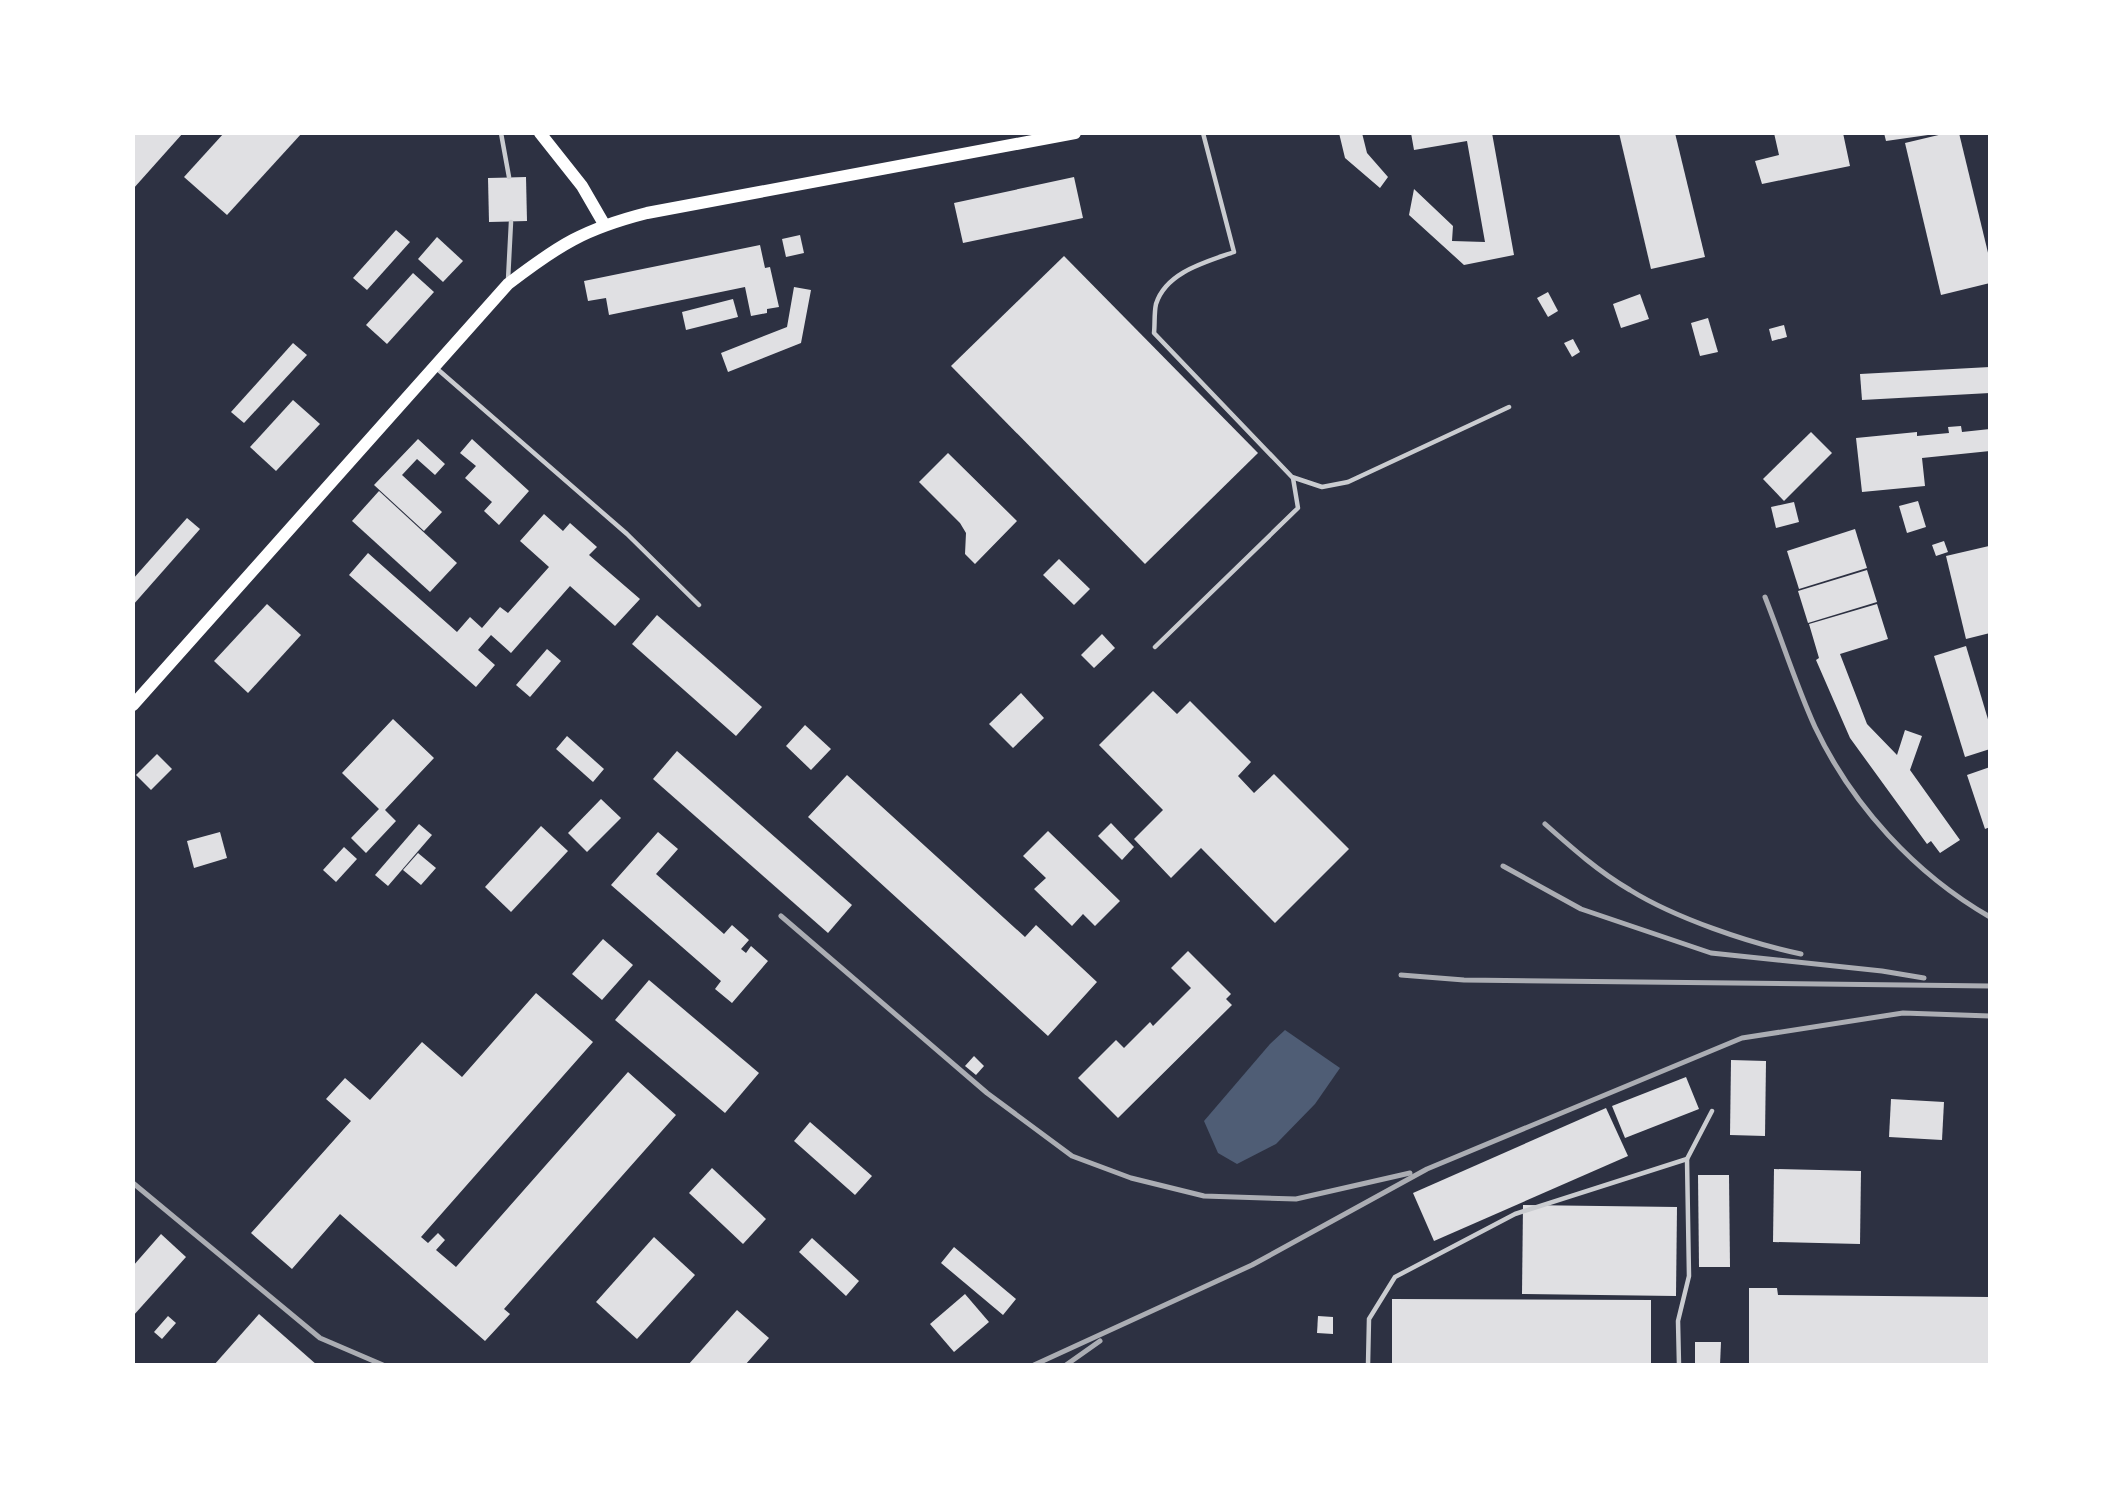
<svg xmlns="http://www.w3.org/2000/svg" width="2123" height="1498" font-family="Ubuntu,sans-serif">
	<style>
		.water { fill: #4f5d75 }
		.building { fill: #e0e0e3 }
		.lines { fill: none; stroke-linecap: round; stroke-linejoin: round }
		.service { stroke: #caccd0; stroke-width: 4.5 }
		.secondary { stroke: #fff; stroke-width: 12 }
		.rail { stroke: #abadb3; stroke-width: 5 }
	</style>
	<rect width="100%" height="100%" fill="#2d3142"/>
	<!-- water -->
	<polygon class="water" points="1285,1030 1340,1068 1315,1104 1276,1144 1237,1164 1218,1153 1204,1121 1270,1044"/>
	<!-- building -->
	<g class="building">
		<polygon points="133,133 183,133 133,189"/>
		<polygon points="224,133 302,133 227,215 184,177"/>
		<polygon points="1339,133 1362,133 1367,153 1388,177 1380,188 1345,158"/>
		<polygon points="1411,133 1492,133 1514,255 1464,265 1409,215 1414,189 1453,226 1452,241 1485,242 1467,141 1414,150"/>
		<polygon points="1619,133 1675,133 1705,257 1651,269"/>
		<polygon points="1774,133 1843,133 1850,166 1762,184 1755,161 1779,155"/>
		<polygon points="1884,133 1934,133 1935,134 1886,141"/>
		<polygon points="1947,133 1959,133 1990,261 1990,283 1941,295 1905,143"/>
		<polygon points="526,177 527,221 489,222 488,178"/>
		<polygon points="1074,177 1083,218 963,243 954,203"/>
		<polygon points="396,230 410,242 367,290 353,278"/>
		<polygon points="800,235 804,253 786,257 782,239"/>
		<polygon points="437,237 463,261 443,282 418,259"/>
		<polygon points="760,245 765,268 770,267 779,307 767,309 767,313 751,316 745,287 609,315 606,298 588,301 584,281"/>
		<polygon points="1064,256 1258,453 1145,564 951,366"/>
		<polygon points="413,273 434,292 387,344 366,325"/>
		<polygon points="794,287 811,290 801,343 728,372 721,353 787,327"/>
		<polygon points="1548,292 1558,311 1548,317 1537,298"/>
		<polygon points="1640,294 1649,319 1621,328 1613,304"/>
		<polygon points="733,299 738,317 686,330 682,312"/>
		<polygon points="1708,318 1718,352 1700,356 1691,323"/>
		<polygon points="1784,325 1787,337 1772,341 1769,329"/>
		<polygon points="1573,339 1580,352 1572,357 1564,343"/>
		<polygon points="293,343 307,355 244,423 231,412"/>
		<polygon points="1990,367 1990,393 1862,400 1860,374"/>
		<polygon points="293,400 320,424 276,471 250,447"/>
		<polygon points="1961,426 1962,432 1990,429 1990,451 1922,458 1925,486 1862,492 1856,438 1917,432 1917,436 1949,433 1948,427"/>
		<polygon points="1811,432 1832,453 1784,501 1763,479"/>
		<polygon points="418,439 445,464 435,475 417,459 402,475 442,512 424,531 374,485"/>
		<polygon points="472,439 529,491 499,525 484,511 492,502 465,478 476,466 460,453"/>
		<polygon points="948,453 1017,521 975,564 965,554 966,533 960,523 919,482"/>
		<polygon points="379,491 457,563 430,592 352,521"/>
		<polygon points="1918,501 1926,527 1907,533 1899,506"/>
		<polygon points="1794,502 1799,522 1776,528 1771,507"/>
		<polygon points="544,514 563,531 570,523 597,547 589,555 640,599 615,626 570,586 511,653 491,635 478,650 495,665 476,687 349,575 368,553 457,632 470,617 482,628 500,607 508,613 549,567 520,541"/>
		<polygon points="187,518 200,529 133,605 133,579"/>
		<polygon points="1855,529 1867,568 1799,589 1787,551"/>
		<polygon points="1944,541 1948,552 1936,556 1932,545"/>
		<polygon points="1989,546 1990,633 1966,639 1946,556"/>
		<polygon points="1059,559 1090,589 1074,605 1043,575"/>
		<polygon points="1867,570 1877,602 1808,623 1798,591"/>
		<polygon points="267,604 301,635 248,693 214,661"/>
		<polygon points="1877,604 1888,639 1840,654 1867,724 1897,755 1905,730 1922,736 1910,770 1960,840 1940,853 1931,841 1927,844 1850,738 1816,660 1819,658 1809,624"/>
		<polygon points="657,615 762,707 736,736 632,644"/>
		<polygon points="1102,634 1115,648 1094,668 1081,655"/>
		<polygon points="1966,646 1990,726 1990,749 1965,757 1934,656"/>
		<polygon points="547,649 561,661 530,697 516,685"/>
		<polygon points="1153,691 1177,714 1190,701 1251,762 1238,776 1254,793 1274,774 1349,849 1275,923 1201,848 1171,878 1134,839 1163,810 1099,745"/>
		<polygon points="1021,693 1044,718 1013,748 989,724"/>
		<polygon points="393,719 434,758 385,810 396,821 366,853 351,838 379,809 342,773"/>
		<polygon points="805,725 831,749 811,770 786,746"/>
		<polygon points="567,736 604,769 593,782 556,749"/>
		<polygon points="677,751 852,905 828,933 653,779"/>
		<polygon points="157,754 172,769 151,790 136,775"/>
		<polygon points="1990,767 1990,827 1985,829 1967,775"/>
		<polygon points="847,775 1025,937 1036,925 1097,982 1048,1036 808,817"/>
		<polygon points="601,799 621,818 587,852 568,833"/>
		<polygon points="1111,823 1134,847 1122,860 1098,836"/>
		<polygon points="419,824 432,835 388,886 375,875"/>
		<polygon points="541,826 568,851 511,912 485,887"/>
		<polygon points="1048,831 1120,901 1095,926 1083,914 1072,926 1034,889 1046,878 1023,856"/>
		<polygon points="220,832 227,858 194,868 187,841"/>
		<polygon points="658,832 678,849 656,874 724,934 732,925 749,940 741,949 746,953 751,946 768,961 732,1003 715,989 721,981 611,885"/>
		<polygon points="344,847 357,859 336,882 323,870"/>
		<polygon points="418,853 436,868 421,885 403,870"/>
		<polygon points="603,939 633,965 602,1000 572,974"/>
		<polygon points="1188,951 1231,994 1226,999 1232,1005 1118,1118 1078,1078 1116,1040 1124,1048 1150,1022 1153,1026 1191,988 1171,968"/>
		<polygon points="649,980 759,1073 725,1113 615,1020"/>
		<polygon points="536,993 593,1042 421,1237 428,1243 438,1233 445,1240 436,1250 456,1267 628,1072 676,1115 504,1309 510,1314 485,1341 340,1214 292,1269 251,1233 351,1121 326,1099 345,1078 370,1100 422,1042 462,1077"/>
		<polygon points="974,1056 984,1066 976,1075 965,1066"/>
		<polygon points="1731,1060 1766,1061 1765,1136 1730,1135"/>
		<polygon points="1686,1077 1699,1109 1625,1138 1612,1106"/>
		<polygon points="1891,1099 1944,1102 1942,1140 1889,1137"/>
		<polygon points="1606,1108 1628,1156 1434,1241 1413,1193"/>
		<polygon points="810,1122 872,1176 855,1195 794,1141"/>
		<polygon points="712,1168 766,1219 743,1244 689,1193"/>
		<polygon points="1774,1169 1861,1171 1860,1244 1773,1242"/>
		<polygon points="1698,1175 1729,1175 1730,1267 1699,1267"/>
		<polygon points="1523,1205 1677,1207 1676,1296 1522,1294"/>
		<polygon points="161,1234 186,1257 133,1316 133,1266"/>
		<polygon points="654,1237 695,1275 637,1339 596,1302"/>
		<polygon points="812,1238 859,1281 846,1296 799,1252"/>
		<polygon points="954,1247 1016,1299 1003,1315 941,1263"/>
		<polygon points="1749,1288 1777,1288 1778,1295 1990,1297 1990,1365 1749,1365"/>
		<polygon points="965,1294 989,1322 954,1352 930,1324"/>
		<polygon points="1392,1299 1651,1300 1651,1365 1392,1365"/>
		<polygon points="737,1310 769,1338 745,1365 688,1365"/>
		<polygon points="259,1314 317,1365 214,1365"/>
		<polygon points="168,1316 176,1323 162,1339 154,1332"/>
		<polygon points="1318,1316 1333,1317 1333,1334 1317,1333"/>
		<polygon points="1695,1342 1721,1342 1720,1365 1695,1365"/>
	</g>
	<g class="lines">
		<!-- service -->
		<g class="service">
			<polyline points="501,133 509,177"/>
			<path d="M1203,133l31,119c-28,10 -68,20 -78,52 -2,9 -1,20 -2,29l138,144 30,10 26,-5 161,-75"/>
			<polyline points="508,280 511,222"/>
			<polyline points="435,367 627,534 699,605"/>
			<polyline points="1155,647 1298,508 1293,478"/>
			<polyline points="1368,1365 1369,1319 1395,1277 1515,1214 1687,1159"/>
			<polyline points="1679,1365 1678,1321 1689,1276 1687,1159 1712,1111"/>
		</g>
		<!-- secondary -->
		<g class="secondary">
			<polyline points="540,133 582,186 604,224"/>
			<path d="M133,705l375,-421c51,-39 76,-55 139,-71l428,-80"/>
		</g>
		<!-- rail -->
		<g class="rail">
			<path d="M1765,597c17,43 31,88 50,130 37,78 100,147 175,190"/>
			<path d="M1545,824c27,24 54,48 85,66 45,28 119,53 171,64"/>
			<polyline points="1503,866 1581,909 1711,953 1882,971 1924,978"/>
			<polyline points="781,916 987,1093 1072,1156 1131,1178 1204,1196 1296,1199 1410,1173"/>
			<polyline points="1401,975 1464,980 1990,986"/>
			<polyline points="133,1183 320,1338 383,1365"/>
			<polyline points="1034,1365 1252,1265 1427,1169 1742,1038 1903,1013 1990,1016"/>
			<polyline points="1066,1365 1100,1341"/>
		</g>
	</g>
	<!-- border -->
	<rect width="2123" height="1498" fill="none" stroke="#ffffff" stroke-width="270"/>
</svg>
